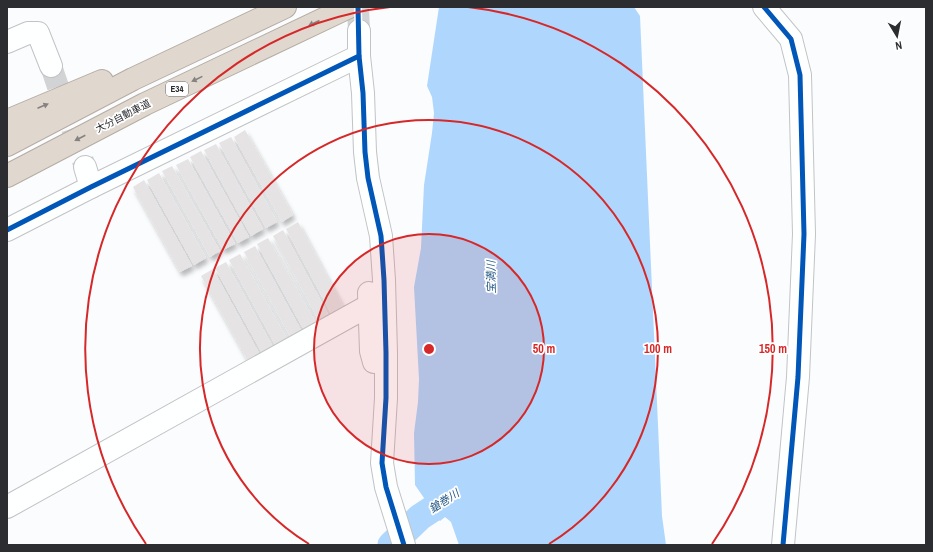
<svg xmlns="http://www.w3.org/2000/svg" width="933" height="552" font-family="'Archivo Narrow','Noto Sans JP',sans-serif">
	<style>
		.water { fill: #afd7fd }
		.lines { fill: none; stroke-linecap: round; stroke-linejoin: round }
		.river { stroke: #afd7fd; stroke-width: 27 }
		.building { fill: #e5e3e3; filter: url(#shadow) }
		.minor-tunnel { stroke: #d2d3d5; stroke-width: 22; stroke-dasharray: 22 11; stroke-linecap: butt }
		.minor-casing { stroke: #c2c3c6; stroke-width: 24 }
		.highway-casing { stroke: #b5aca3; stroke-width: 24 }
		.minor { stroke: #feffff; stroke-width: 22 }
		.highway { stroke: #e0d7ce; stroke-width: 22 }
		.cycleway-casing { stroke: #fff; stroke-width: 8 }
		.cycleway { stroke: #0057b8; stroke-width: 5 }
		.oneway { fill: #868280 }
		.ring { fill: none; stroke: #d62828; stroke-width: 2 }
		.labels { text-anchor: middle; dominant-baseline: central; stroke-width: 3.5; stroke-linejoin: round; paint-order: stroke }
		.shield { fill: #fff; stroke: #6b6c6f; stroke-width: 1 }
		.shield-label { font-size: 9px; font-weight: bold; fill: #2c2d31 }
		.street-label { font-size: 10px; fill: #2c2d31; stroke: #fff }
		.water-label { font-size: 11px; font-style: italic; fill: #255883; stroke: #fff }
		.centre { fill: #d62828; stroke: #fff; stroke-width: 2 }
		.ring-label { font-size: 12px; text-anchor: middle; font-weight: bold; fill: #d62828; stroke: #fff; stroke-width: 3.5; stroke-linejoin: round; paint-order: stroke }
	</style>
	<defs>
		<filter id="shadow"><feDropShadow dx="2.5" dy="4.5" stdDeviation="2" flood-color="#0004"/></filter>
	</defs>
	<rect width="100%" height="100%" fill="#fbfcfe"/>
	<!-- water -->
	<polygon class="water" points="439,7 634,7 640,16 662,516 666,545 459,545 451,522 445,517 440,521 415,485 414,433 418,402 419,379 414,287 421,248 424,185 432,133 434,113 432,97 427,86"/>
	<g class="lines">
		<!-- river -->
		<polyline class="river" points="391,545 420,517 463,489"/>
	</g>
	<!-- building -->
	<g class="building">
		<polygon points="245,130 293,215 282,222 234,137"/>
		<polygon points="231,137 277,222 266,228 219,143"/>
		<polygon points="216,144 263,229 251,236 204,150"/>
		<polygon points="201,151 249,237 238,243 190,157"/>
		<polygon points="188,159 235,244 223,250 176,165"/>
		<polygon points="172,166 220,251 210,257 162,171"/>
		<polygon points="159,173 206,258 194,265 147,180"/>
		<polygon points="144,180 192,266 180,272 133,187"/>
		<polygon points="298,222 344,308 332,315 286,229"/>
		<polygon points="283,230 329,316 319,321 273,236"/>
		<polygon points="268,238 316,323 304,330 257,244"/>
		<polygon points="255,246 302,332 291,338 244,252"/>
		<polygon points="240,254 287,339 276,346 229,260"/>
		<polygon points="226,262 273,347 262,353 215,268"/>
		<polygon points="213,269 260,355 248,361 201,276"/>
	</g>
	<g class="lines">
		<!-- minor-tunnel -->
		<g class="minor-tunnel">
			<polyline points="358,7 359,31"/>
			<polyline points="51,66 85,167"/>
		</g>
		<defs>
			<g id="minor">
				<polyline points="764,7 791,39 800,75 804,234 798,377 783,545"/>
				<polyline points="7,42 28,33 38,33 51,66"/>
				<polyline points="359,56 363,93 365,152 368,178 381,236 384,280 386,353 386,398 382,463 386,487 404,545"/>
				<polyline points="85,167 91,187"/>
				<polyline points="7,230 91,187 359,56 359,31"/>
				<polyline points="369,293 371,351 374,362"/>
				<polyline points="7,507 368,306"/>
			</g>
			<g id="highway">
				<polyline points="7,121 102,81"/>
				<polyline points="7,145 133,79 285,7"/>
				<polyline points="7,176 145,104 349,7"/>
			</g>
		</defs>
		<!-- minor casing -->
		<use href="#minor" class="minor-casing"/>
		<!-- highway casing -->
		<use href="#highway" class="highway-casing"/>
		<!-- minor -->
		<use href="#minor" class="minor"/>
		<!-- highway -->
		<use href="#highway" class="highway"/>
		<defs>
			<g id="cycleway">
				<polyline points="764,7 791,39 800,75 804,234 798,377 783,545"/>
				<polyline points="359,56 363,93 365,152 368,178 381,236 384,280 386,353 386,398 382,463 386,487 404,545"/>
				<polyline points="7,230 91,187 359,56 358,7"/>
			</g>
		</defs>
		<!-- cycleway casing -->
		<use href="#cycleway" class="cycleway-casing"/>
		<!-- cycleway -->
		<use href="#cycleway" class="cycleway"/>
	</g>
	<!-- one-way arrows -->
	<defs><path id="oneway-solid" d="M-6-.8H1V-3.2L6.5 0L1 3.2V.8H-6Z"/></defs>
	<g class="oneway">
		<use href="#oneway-solid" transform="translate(314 23) rotate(155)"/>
		<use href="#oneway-solid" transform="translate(197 79) rotate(154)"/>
		<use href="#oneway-solid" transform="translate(43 106) rotate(-23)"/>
		<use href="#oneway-solid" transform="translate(80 138) rotate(153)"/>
	</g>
	<!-- distance rings -->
	<circle cx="429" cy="349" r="115" fill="#d62828" fill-opacity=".12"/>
	<g class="ring">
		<circle cx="429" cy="349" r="115"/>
		<path d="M309 544A229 229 0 1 1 549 544"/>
		<path d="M146 544A344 344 0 0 1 390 7M468 7A344 344 0 0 1 712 544"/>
	</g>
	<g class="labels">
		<!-- shield labels -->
		<rect class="shield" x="166" y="82" width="22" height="14" rx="3"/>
		<g class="shield-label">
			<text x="177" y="89">E34</text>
		</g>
		<!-- street labels -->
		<g class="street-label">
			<text transform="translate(123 116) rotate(-27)">大分自動車道</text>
		</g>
		<!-- water labels -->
		<g class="water-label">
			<text transform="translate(491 277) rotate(-91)">宝満川</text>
			<text transform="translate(444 501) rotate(-33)">鎗巻川</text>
		</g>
	</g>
	<circle cx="429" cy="349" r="6" class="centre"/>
	<g class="ring-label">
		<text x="544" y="353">50 m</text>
		<text x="658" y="353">100 m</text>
		<text x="773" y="353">150 m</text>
	</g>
	<!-- border -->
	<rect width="933" height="552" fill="none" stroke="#2c2d31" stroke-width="16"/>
	<!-- north arrow -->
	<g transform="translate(897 36) rotate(170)" stroke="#ffffff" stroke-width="3" paint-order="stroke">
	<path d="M0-3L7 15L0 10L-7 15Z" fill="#2c2d31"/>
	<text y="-6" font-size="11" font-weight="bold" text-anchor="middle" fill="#2c2d31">N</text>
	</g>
</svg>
